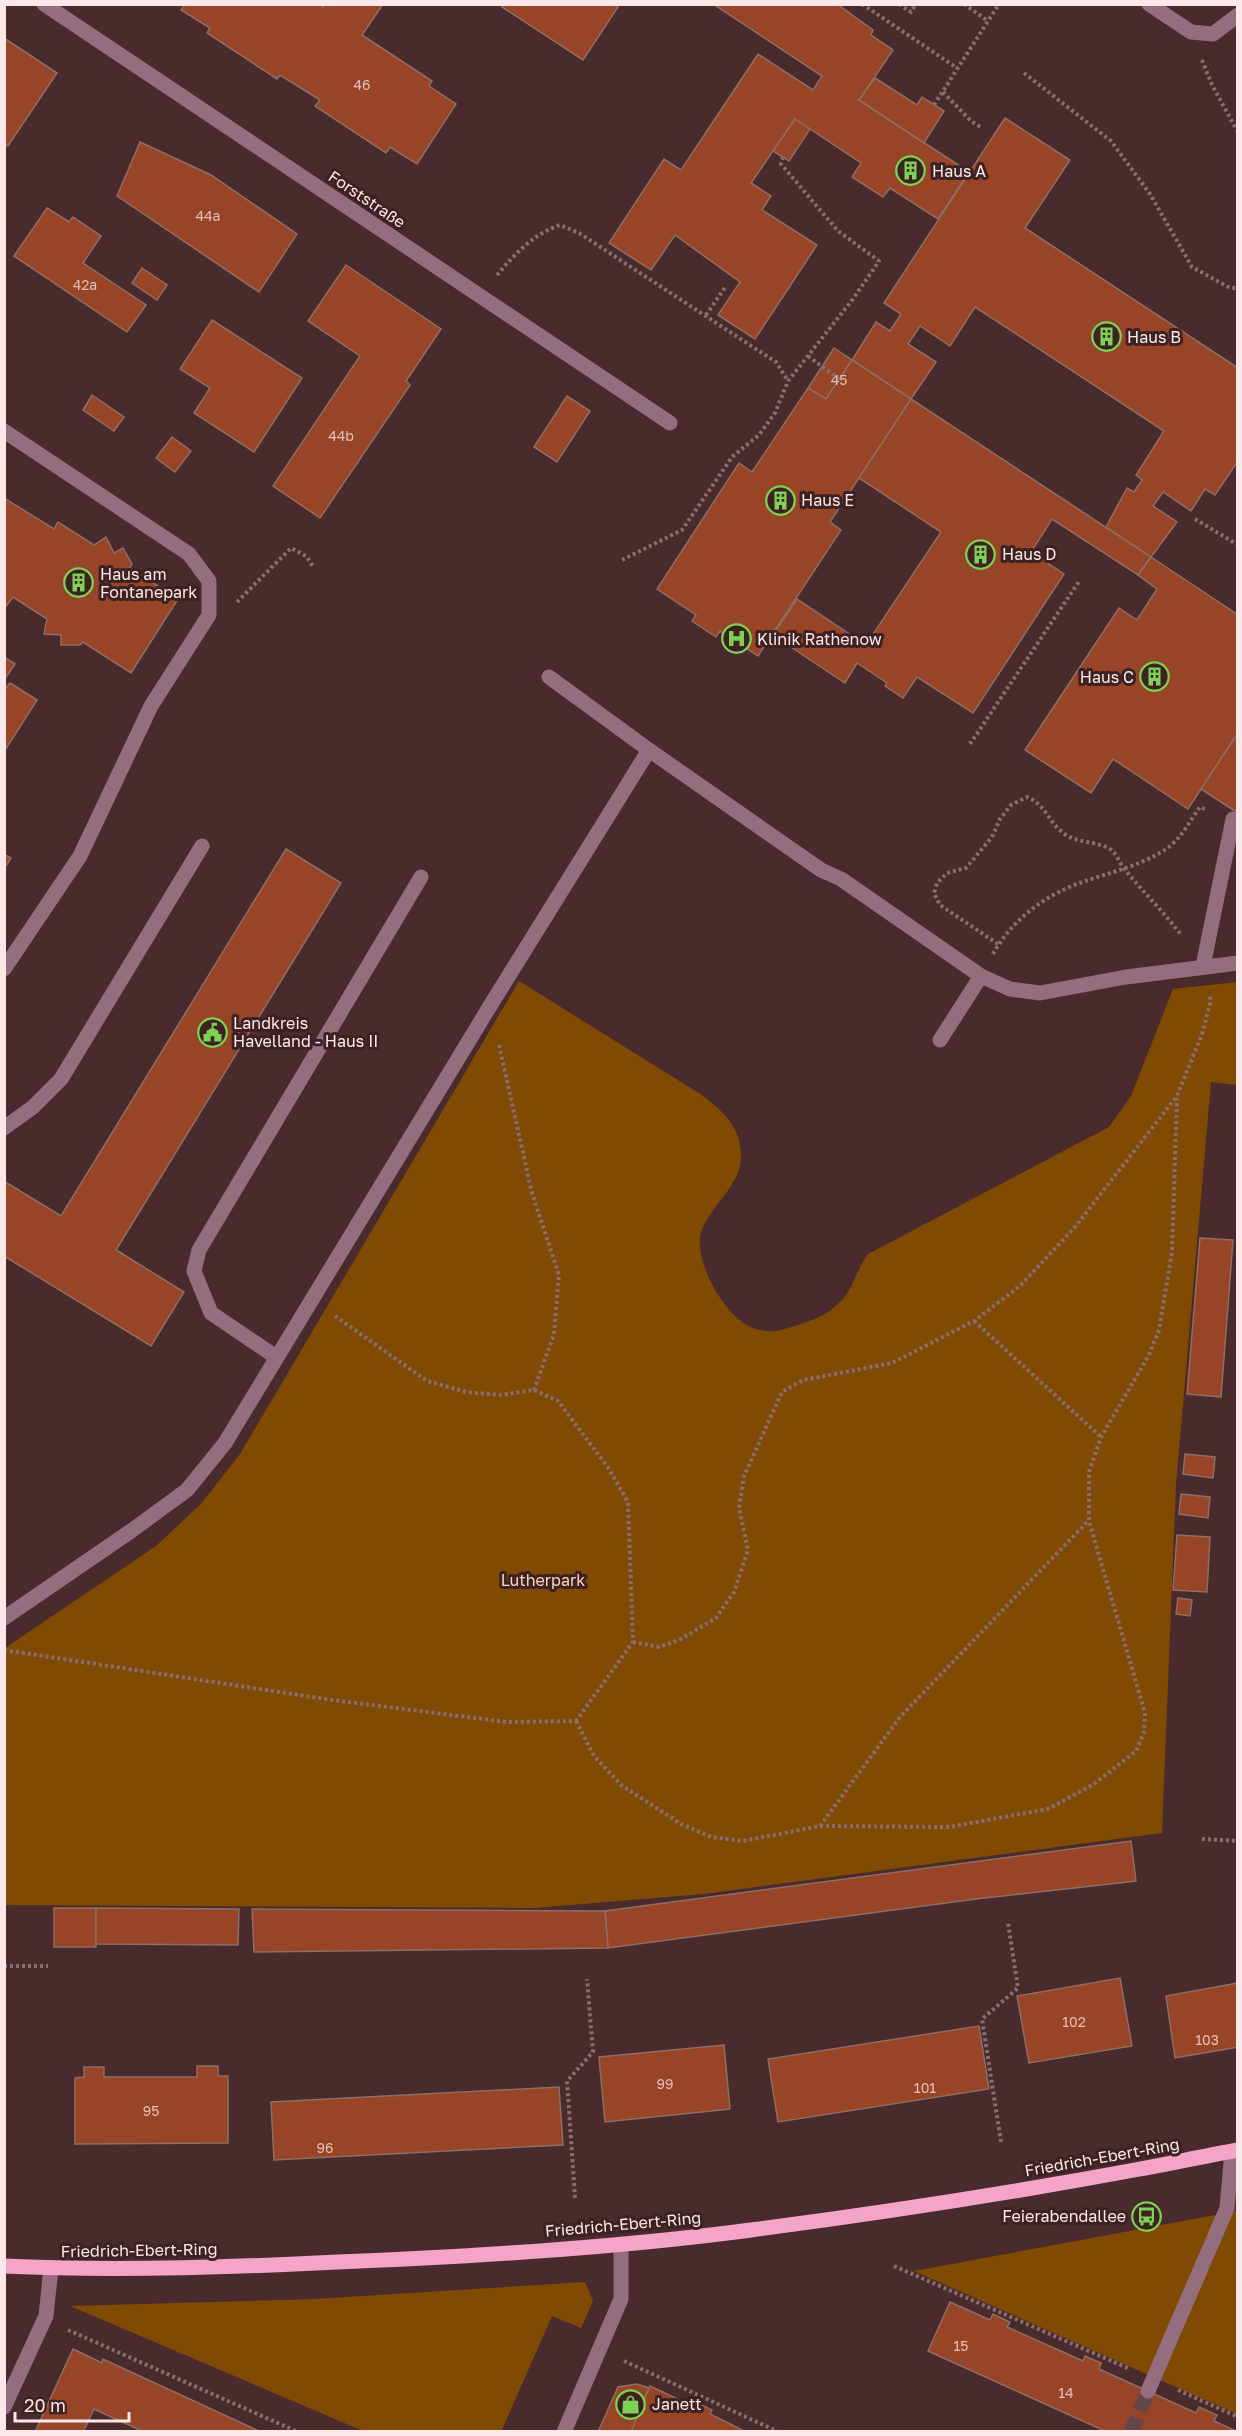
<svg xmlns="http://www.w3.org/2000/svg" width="1242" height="2436" font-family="'Golos Text',sans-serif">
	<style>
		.green { fill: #804a03 }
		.building { fill: #984426; stroke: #8f6e63; stroke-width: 1.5 }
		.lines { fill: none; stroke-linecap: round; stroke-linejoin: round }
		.minor-tunnel { stroke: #644649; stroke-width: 15; stroke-dasharray: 15 8; stroke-linecap: butt }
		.path { stroke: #896d70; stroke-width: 4; stroke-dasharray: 3 3; stroke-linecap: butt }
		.minor { stroke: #946d7e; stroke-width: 15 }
		.major { stroke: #f3a4c7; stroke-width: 15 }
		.labels { text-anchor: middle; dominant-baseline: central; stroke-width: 6; stroke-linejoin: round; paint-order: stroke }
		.number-label { font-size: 14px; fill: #e4bfb8 }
		.poi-label { font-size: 16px; fill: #fde8e9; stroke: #3e2123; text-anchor: start }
		.street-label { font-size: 16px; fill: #fde8e9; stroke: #3e2123 }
		.park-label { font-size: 16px; fill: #fdd8b7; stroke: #3e2123 }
	</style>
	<rect width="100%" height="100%" fill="#492a2d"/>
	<!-- green -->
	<g class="green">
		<path d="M519,981l183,114c21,16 40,33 39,62 0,31 -38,54 -41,81 -3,29 26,80 53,90 6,2 17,4 23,3 12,-2 46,-13 55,-21 24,-18 21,-34 37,-56l241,-127 22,-31 42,-107 64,-7v103l-26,-3 -35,403 -14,348 -458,61 -170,14 -529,-3v-257l151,-102 45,-42 39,-50z"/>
		<polygon points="1237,2211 1237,2414 914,2271"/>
		<polygon points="585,2282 593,2301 581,2328 552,2316 501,2432 363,2431 70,2306 314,2299"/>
	</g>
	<!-- building -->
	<g class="building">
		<polygon points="185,4 319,4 323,7 324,4 378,4 381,7 362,35 432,81 429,86 456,104 417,164 390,147 386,153 315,106 320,100 280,75 277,79 207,33 210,28 181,10"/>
		<polygon points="504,4 614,4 618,7 583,60 502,7"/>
		<polygon points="713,4 837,4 873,30 871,35 893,50 859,100 969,172 938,219 890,188 883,197 852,177 861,163 795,119 751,183 771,196 762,210 817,245 755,339 718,315 740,282 675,235 651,270 609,243 664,159 681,170 758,54 813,90 822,76"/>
		<polygon points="4,38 57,73 8,146 4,143"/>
		<polygon points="875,78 917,105 922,97 944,111 924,143 859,100"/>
		<polygon points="1005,118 1070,160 1025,228 1238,368 1238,461 1215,495 1205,489 1191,511 1163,492 1153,506 1177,522 1151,557 1106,527 1127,488 1134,492 1142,480 1136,475 1164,431 975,307 950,346 920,326 908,344 936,362 911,399 852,360 876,322 890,331 901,314 884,303"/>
		<polygon points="795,119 810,129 789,161 773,151"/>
		<polygon points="140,142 211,175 297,234 259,292 117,196"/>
		<polygon points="47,208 69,222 73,217 101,236 83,263 146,305 127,332 14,256"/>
		<polygon points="346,265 441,329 406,381 410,385 320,518 273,486 360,356 308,321"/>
		<polygon points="142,268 167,285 157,300 132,283"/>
		<polygon points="212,320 302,378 254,452 194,413 210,388 180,369"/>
		<polygon points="834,348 852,360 826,399 808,388"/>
		<polygon points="852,360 911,399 830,522 841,530 758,656 720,631 716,637 692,621 696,615 657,589 739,463 752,472 808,388 826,399"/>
		<polygon points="92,395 124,417 114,431 83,410"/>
		<polygon points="567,396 590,411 557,462 534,447"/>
		<polygon points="911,399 1151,557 1138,575 1052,519 1031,552 1064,574 973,713 917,677 903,698 885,686 887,683 857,663 845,683 773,635 797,599 866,645 941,532 859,478"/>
		<polygon points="172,437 191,451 175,472 156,458"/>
		<polygon points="4,498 54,529 58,522 94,545 106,537 114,553 123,548 132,564 130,568 178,599 131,673 83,642 80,645 61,645 61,635 44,634 47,619 13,597 4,609"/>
		<polygon points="1151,557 1238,615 1238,733 1188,809 1113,759 1091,793 1025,750 1119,608 1137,620 1157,589 1138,575"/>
		<polygon points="4,657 15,664 4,680"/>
		<polygon points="10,683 37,700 4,752 4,690"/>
		<polygon points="1234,739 1238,741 1238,813 1201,789"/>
		<polygon points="286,849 341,883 116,1250 184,1292 151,1346 4,1256 4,1181 61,1216"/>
		<polygon points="4,854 11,858 4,869"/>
		<polygon points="1200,1238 1233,1240 1221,1397 1187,1394"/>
		<polygon points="1185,1454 1215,1457 1213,1478 1183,1474"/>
		<polygon points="1181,1494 1210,1497 1208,1518 1179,1514"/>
		<polygon points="1177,1535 1210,1537 1207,1592 1173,1590"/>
		<polygon points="1178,1598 1192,1600 1190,1616 1176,1614"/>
		<polygon points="1131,1841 1136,1881 976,1899 608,1948 605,1911"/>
		<rect x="54" y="1908" width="42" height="39"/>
		<polygon points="96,1908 239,1909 238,1945 96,1944"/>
		<polygon points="252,1909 605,1911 608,1948 254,1952"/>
		<polygon points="1120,1978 1132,2046 1029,2063 1017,1996"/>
		<polygon points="1238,1983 1238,2047 1175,2058 1166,1996"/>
		<polygon points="979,2026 989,2089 778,2122 768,2059"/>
		<polygon points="724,2045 730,2109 605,2122 599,2057"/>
		<polygon points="197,2066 218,2066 218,2076 228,2076 228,2143 75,2144 75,2078 84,2077 84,2067 104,2067 104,2077 197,2077"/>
		<polygon points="559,2087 563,2145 274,2160 271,2102"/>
		<polygon points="950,2302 990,2320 993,2314 1010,2322 1007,2327 1083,2361 1085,2356 1101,2363 1099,2369 1196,2413 1199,2407 1217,2415 1214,2421 1238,2432 1107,2432 928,2351"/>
		<polygon points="73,2349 102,2363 103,2359 261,2432 144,2432 94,2409 83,2432 35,2432"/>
		<polygon points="637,2384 649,2388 631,2432 598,2432 618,2387"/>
		<polygon points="650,2386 692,2406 694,2401 712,2410 710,2414 746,2432 631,2432"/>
	</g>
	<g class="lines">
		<!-- minor-tunnel -->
		<polyline class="minor-tunnel" points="1131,2432 1148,2391"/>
		<!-- path -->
		<g class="path">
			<polyline points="862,4 957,68"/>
			<polyline points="899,4 911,12 916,4"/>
			<polyline points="964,4 988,21"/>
			<polyline points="1202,60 1212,85 1238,132"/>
			<polyline points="1024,73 1111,141 1150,194 1192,267 1230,288 1238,288"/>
			<polyline points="943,92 971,121 982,128"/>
			<polyline points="934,105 999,4"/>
			<path d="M497,275c18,-21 36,-41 63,-50l19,8 183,120 14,9 12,19"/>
			<polyline points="706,315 726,286"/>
			<polyline points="808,356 839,379"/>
			<polyline points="1195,519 1238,545"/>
			<polyline points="622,560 682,530 732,457 759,435 775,413 788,381 853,299 879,261 838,231 781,164 783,157"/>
			<polyline points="237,602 291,548 306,556 314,568"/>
			<polyline points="970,744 1080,580"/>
			<path d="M998,944l-58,-39 -6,-12 3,-10 10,-10 19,-5 26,-31 8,-18 11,-14 16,-8c18,7 21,24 35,35 14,12 32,8 48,17 7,4 10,16 16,22 18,22 38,41 55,64"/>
			<path d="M993,954c18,-33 52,-59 87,-71 30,-11 62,-17 89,-36 12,-9 22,-28 31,-40l7,3"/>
			<polyline points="499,1045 532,1193 559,1275 554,1334 534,1390"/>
			<polyline points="335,1316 427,1381 467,1392 500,1395 534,1390 558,1401 609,1469 628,1502 633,1642 576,1721"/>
			<polyline points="974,1321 1101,1437"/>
			<polyline points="633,1642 659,1647 679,1640 716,1618 734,1592 748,1550 739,1508 744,1476 782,1392 803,1380 892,1363 974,1321 1020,1286 1075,1227 1177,1096 1202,1034 1211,1000 1209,995"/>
			<polyline points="4,1650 332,1700 507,1722 576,1721"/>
			<polyline points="576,1721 594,1756 621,1785 681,1824 711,1837 743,1841 820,1826 949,1827 1048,1809 1094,1784 1136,1751 1144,1732 1145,1713 1089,1521 1089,1472 1101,1437 1149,1355 1159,1330 1172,1252 1177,1098"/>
			<polyline points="820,1826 900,1717 1088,1521"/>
			<polyline points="1202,1839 1238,1841"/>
			<polyline points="4,1966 48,1966"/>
			<polyline points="1001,2142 982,2019 1018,1988 1008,1923"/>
			<polyline points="575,2198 567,2081 593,2052 587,1979"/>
			<polyline points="894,2266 1130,2369"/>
			<polyline points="68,2330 298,2432"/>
			<polyline points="624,2361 779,2432"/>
			<polyline points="1178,2390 1238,2417"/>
		</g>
		<!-- minor -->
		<g class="minor">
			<polyline points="44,4 670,423"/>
			<polyline points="1149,4 1191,32 1213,34 1238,15"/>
			<polyline points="4,431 189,554 209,581 209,615 151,706 80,856 4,969"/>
			<polyline points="549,677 649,750 821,870 841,879 981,976 1010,989 1040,993 1126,977 1238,963"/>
			<polyline points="1203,966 1233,819"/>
			<polyline points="940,1040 981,976"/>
			<polyline points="4,1128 33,1107 61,1079 202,846"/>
			<polyline points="276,1357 211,1313 194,1271 199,1250 421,877"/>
			<polyline points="4,1618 131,1531 187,1490 225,1443 490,1006 649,750"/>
			<polyline points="1148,2391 1227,2208 1232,2151"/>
			<polyline points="4,2407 46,2316 51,2268"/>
			<polyline points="564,2432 621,2299 621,2244"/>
		</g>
		<!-- major -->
		<path class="major" d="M4,2266c104,5 209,2 312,-3 145,-6 291,-14 435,-33 130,-17 260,-37 389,-61 32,-6 65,-13 98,-19"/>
	</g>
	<!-- icons -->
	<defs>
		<symbol id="building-ring" viewBox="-11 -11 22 22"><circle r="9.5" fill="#3e2123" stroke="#7dd153" stroke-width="1.5"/><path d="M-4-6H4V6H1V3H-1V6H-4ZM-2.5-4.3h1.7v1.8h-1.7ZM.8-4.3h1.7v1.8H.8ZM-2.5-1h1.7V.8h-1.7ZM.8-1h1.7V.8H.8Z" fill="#7dd153"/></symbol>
		<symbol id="hospital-ring" viewBox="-11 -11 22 22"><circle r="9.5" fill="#3e2123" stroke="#7dd153" stroke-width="1.5"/><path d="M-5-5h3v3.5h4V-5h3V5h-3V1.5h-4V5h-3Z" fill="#7dd153"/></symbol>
		<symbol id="civic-ring" viewBox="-11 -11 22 22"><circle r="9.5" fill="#3e2123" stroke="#7dd153" stroke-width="1.5"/><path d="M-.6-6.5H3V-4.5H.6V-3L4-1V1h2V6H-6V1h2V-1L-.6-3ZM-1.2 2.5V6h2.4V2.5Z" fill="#7dd153"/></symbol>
		<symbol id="bus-ring" viewBox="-11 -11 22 22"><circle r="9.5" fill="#3e2123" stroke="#7dd153" stroke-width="1.5"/><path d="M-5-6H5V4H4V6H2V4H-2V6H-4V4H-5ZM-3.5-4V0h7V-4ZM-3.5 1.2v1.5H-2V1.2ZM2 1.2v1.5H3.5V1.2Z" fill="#7dd153"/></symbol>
		<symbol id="shop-ring" viewBox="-11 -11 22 22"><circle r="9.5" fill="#3e2123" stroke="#7dd153" stroke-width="1.5"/><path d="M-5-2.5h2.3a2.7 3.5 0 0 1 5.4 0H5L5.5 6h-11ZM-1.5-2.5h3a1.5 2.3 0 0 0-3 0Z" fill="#7dd153"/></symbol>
	</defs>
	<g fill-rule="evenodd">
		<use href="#building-ring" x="894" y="154" width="33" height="33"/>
		<use href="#building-ring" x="1090" y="320" width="33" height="33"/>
		<use href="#building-ring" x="764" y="484" width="33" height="33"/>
		<use href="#building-ring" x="964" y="538" width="33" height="33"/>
		<use href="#building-ring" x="62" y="566" width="33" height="33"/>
		<use href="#hospital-ring" x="720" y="622" width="33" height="33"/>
		<use href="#building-ring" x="1138" y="660" width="33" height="33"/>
		<use href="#civic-ring" x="196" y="1016" width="33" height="33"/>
		<use href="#bus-ring" x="1130" y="2200" width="33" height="33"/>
		<use href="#shop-ring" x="614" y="2388" width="33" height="33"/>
	</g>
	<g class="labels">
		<!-- number labels -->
		<g class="number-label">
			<text x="362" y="84">46</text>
			<text x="208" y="215">44a</text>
			<text x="85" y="284">42a</text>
			<text x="839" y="379">45</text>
			<text x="341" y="435">44b</text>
			<text x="1074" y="2021">102</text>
			<text x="1207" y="2039">103</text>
			<text x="665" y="2083">99</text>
			<text x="925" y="2087">101</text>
			<text x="151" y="2110">95</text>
			<text x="325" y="2147">96</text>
			<text x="961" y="2345">15</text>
			<text x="1066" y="2392">14</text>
		</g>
		<!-- poi labels -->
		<g class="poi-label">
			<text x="932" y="171">Haus A</text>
			<text x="1127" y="337">Haus B</text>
			<text x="801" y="500">Haus E</text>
			<text x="1002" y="554">Haus D</text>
			<text x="100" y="574">Haus am<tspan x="100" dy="18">Fontanepark</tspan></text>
			<text x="757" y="639">Klinik Rathenow</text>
			<text x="1134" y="677" text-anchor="end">Haus C</text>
			<text x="233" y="1023">Landkreis<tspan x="233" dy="18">Havelland - Haus II</tspan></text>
			<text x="1126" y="2216" text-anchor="end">Feierabendallee</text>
			<text x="652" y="2404">Janett</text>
		</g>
		<!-- street labels -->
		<g class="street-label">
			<text transform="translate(367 199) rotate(34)">Forststraße</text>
			<text transform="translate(1102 2157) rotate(-10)">Friedrich-Ebert-Ring</text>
			<text transform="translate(623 2224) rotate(-5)">Friedrich-Ebert-Ring</text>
			<text transform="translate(139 2250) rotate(-1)">Friedrich-Ebert-Ring</text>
		</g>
		<!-- park labels -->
		<g class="park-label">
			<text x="543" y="1580">Lutherpark</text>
		</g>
	</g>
	<!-- border -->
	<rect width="1242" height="2436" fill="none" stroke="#fde8e9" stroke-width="12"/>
	<!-- scale -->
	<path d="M15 2412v9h114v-9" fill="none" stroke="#fde8e9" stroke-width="3"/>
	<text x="24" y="2412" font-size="18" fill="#fde8e9" stroke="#3e2123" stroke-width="4.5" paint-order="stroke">20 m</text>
</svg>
